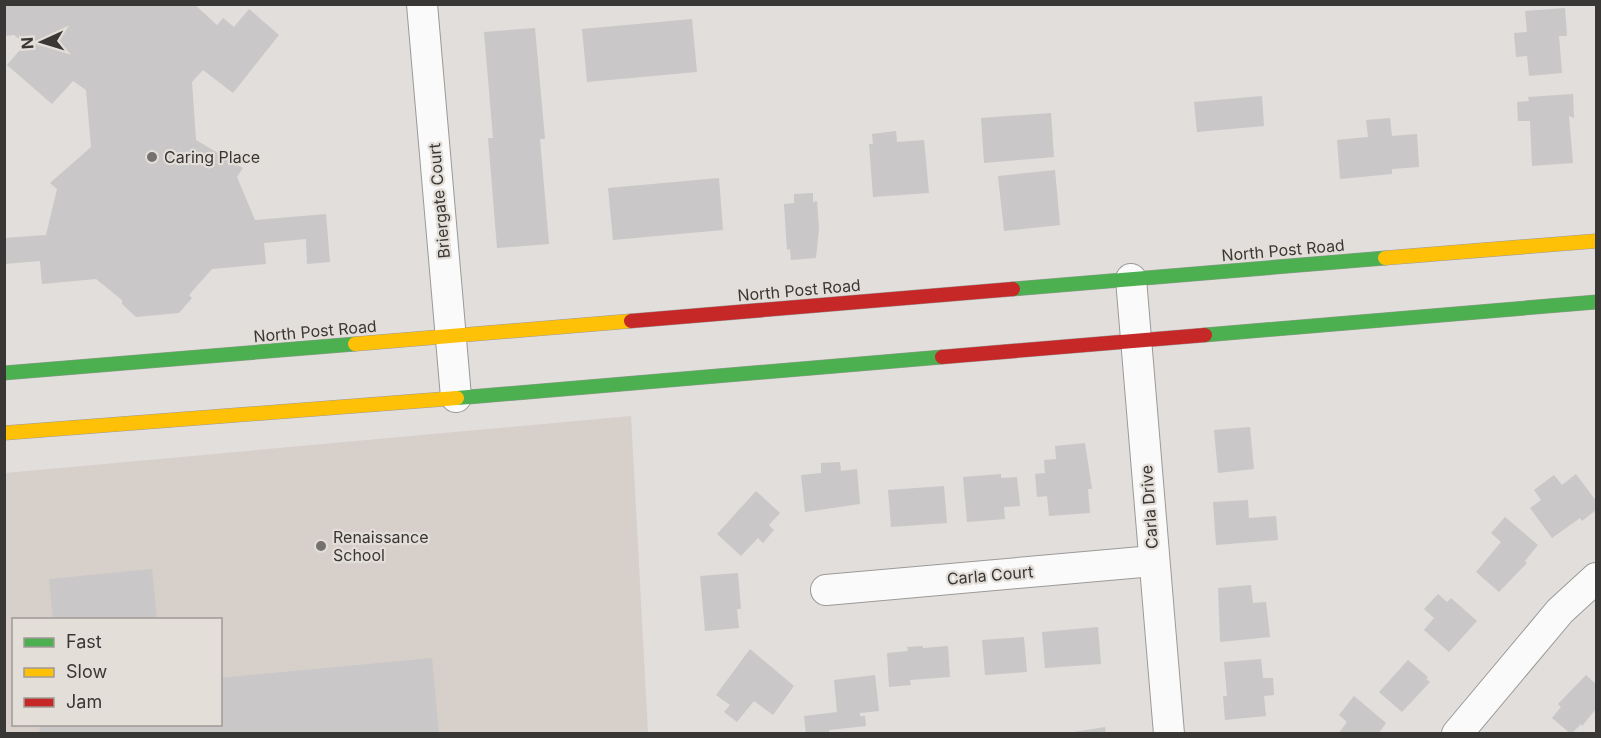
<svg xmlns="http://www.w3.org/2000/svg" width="1601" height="738" font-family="Inter,sans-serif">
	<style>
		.built { fill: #d7cfca; fill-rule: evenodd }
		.building { fill: #c9c7c7 }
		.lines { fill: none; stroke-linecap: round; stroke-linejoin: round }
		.street-casing { stroke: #9c9a98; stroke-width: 32 }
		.fast-casing { stroke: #9c9a98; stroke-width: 15 }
		.slow-casing { stroke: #9c9a98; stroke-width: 15 }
		.jam-casing { stroke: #9c9a98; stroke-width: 15 }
		.street { stroke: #fafafa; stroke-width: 30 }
		.fast { stroke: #4caf50; stroke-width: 14 }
		.slow { stroke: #ffc107; stroke-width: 14 }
		.jam { stroke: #c62828; stroke-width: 14 }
		.poi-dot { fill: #74716f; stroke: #e4ded9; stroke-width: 2 }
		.labels { text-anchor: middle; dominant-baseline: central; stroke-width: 4.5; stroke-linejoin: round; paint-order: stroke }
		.poi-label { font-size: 16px; fill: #393735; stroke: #e4ded9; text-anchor: start }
		.street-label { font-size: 16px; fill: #393735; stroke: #e4ded9 }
	</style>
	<rect width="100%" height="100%" fill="#e1dedc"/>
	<!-- built -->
	<path class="built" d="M631,416l17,317 -643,1v-261zM14,620h206v104h-206z"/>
	<!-- building -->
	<g class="building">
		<polygon points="4,4 194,4 217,25 223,18 234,27 249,9 279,35 233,93 203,70 192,82 196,140 243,168 237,177 255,220 326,214 330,262 307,264 306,239 264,243 266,264 212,269 189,295 192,298 179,313 136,317 122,304 122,300 96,279 42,284 40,261 4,264 4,238 46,235 57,189 50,183 91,147 86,90 73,81 52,104 7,65 25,44 14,35 4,36"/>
		<polygon points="1565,8 1567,36 1559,36 1562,73 1529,76 1527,56 1516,57 1514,33 1527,32 1525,11"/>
		<polygon points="692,19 697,72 587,82 582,29"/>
		<polygon points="535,28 545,139 540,139 549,244 497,248 488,138 493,138 484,32"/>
		<polygon points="1573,94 1574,118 1569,116 1573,163 1532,166 1530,121 1518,121 1517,102 1529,101 1528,97"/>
		<polygon points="1262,96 1264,126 1197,132 1194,102"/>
		<polygon points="1051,113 1054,157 984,163 981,118"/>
		<polygon points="1390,118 1392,136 1417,134 1419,167 1392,169 1392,174 1340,179 1337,140 1368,137 1366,120"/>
		<polygon points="896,131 897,142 924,140 929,193 873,197 869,144 873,144 872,134"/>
		<polygon points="1055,170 1060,225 1004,231 998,176"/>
		<polygon points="719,178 723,230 613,240 608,188"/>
		<polygon points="813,193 813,202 817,201 819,229 816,258 791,260 790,249 787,250 784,204 794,203 794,194"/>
		<polygon points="1250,427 1254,469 1218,473 1214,430"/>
		<polygon points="1085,443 1092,489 1088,489 1090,513 1049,516 1047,496 1037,497 1035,474 1045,473 1044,460 1056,459 1055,446"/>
		<polygon points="840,462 841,471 857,469 860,504 805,512 801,475 821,473 821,463"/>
		<polygon points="1001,474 1001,478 1017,477 1020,506 1004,507 1005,519 967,522 963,477"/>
		<polygon points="1576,474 1596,501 1596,510 1582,521 1580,518 1552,538 1530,508 1541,500 1534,490 1554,475 1562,485"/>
		<polygon points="944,486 947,523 891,527 888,490"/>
		<polygon points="756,491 780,513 769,525 774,530 763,543 758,538 741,556 717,534"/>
		<polygon points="1248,500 1249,518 1276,516 1278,540 1216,545 1213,502"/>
		<polygon points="1505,517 1538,545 1525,561 1527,563 1499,592 1476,572 1501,542 1491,533"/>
		<polygon points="152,569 157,620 53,620 49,579"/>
		<polygon points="738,573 741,609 737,609 739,628 705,631 700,576"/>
		<polygon points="1251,585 1253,603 1266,602 1270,637 1220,642 1218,588"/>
		<polygon points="1438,594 1447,602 1451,598 1477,621 1449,652 1424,630 1434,618 1424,609"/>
		<polygon points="1098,627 1101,664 1045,668 1042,632"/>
		<polygon points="1024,637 1027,672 985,675 982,640"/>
		<polygon points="923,646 923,648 948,646 950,677 910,680 911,685 889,687 887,653 908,651 907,647"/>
		<polygon points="750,649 794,686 773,715 754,701 737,722 724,712 730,705 716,695"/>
		<polygon points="432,658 439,734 40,734 39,724 220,724 220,678"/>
		<polygon points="1261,659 1263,678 1273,678 1274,695 1264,696 1266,716 1225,720 1223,696 1227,696 1224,662"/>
		<polygon points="1408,660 1428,677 1426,679 1430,682 1402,712 1379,692"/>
		<polygon points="875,675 879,711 860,713 860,716 865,716 866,726 829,730 829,734 806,734 804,716 837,712 834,680"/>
		<polygon points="1586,675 1596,684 1596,709 1582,726 1581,724 1571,734 1552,718 1561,707 1558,704"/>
		<polygon points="1354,696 1386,723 1378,734 1338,734 1347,722 1339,715"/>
		<polygon points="1105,727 1106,734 1074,734 1074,732"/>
	</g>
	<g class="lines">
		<defs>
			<g id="street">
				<polyline points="422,4 456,397"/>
				<polyline points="1131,279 1169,734"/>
				<polyline points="826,590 1153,561"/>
				<polyline points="1457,734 1560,611 1596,578"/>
			</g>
			<g id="fast">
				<polyline points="1013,289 1385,258"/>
				<polyline points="1205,335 1596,302"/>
				<polyline points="4,373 355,344"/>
				<polyline points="457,398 942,357"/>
			</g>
			<g id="slow">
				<polyline points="1385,258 1596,241"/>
				<polyline points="355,344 631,321"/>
				<polyline points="4,433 457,398"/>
			</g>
			<g id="jam">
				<polyline points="631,321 1013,289"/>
				<polyline points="942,357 1205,335"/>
			</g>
		</defs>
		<!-- street casing -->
		<use href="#street" class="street-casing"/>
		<!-- fast casing -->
		<use href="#fast" class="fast-casing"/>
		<!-- slow casing -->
		<use href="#slow" class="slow-casing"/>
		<!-- jam casing -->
		<use href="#jam" class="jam-casing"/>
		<!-- street -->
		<use href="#street" class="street"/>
		<!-- fast -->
		<use href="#fast" class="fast"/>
		<!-- slow -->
		<use href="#slow" class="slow"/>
		<!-- jam -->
		<use href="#jam" class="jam"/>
	</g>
	<!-- markers -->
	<g class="poi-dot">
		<circle cx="152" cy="157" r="6"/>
		<circle cx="321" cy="546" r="6"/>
	</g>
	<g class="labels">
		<!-- poi labels -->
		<g class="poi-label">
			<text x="164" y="157">Caring Place</text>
			<text x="333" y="537">Renaissance<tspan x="333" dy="18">School</tspan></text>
		</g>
		<!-- street labels -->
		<g class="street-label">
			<text transform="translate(439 201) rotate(-95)">Briergate Court</text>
			<text transform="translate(1283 250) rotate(-5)">North Post Road</text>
			<text transform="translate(799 290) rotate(-5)">North Post Road</text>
			<text transform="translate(315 331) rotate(-5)">North Post Road</text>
			<text transform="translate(1149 507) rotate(-94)">Carla Drive</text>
			<text transform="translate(990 575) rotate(-5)">Carla Court</text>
		</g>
	</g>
	<!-- border -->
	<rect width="1601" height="738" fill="none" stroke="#393735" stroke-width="12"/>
	<!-- legend -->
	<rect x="12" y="618" width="210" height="108" fill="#e4ded9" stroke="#a09b97" stroke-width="1.5"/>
	<rect x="24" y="638" width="30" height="9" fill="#4caf50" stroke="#a09b97" stroke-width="1.5"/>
	<text x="66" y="648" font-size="18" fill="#393735">Fast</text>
	<rect x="24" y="668" width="30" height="9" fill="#ffc107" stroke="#a09b97" stroke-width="1.5"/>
	<text x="66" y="678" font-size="18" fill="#393735">Slow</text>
	<rect x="24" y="698" width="30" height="9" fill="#c62828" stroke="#a09b97" stroke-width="1.5"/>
	<text x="66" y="708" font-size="18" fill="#393735">Jam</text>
	<!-- north arrow -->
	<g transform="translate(42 42) rotate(266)" stroke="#e4ded9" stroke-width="4.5" paint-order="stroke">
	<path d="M0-4.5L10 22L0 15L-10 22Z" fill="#393735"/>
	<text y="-9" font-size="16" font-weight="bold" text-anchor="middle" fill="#393735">N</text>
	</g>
</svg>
